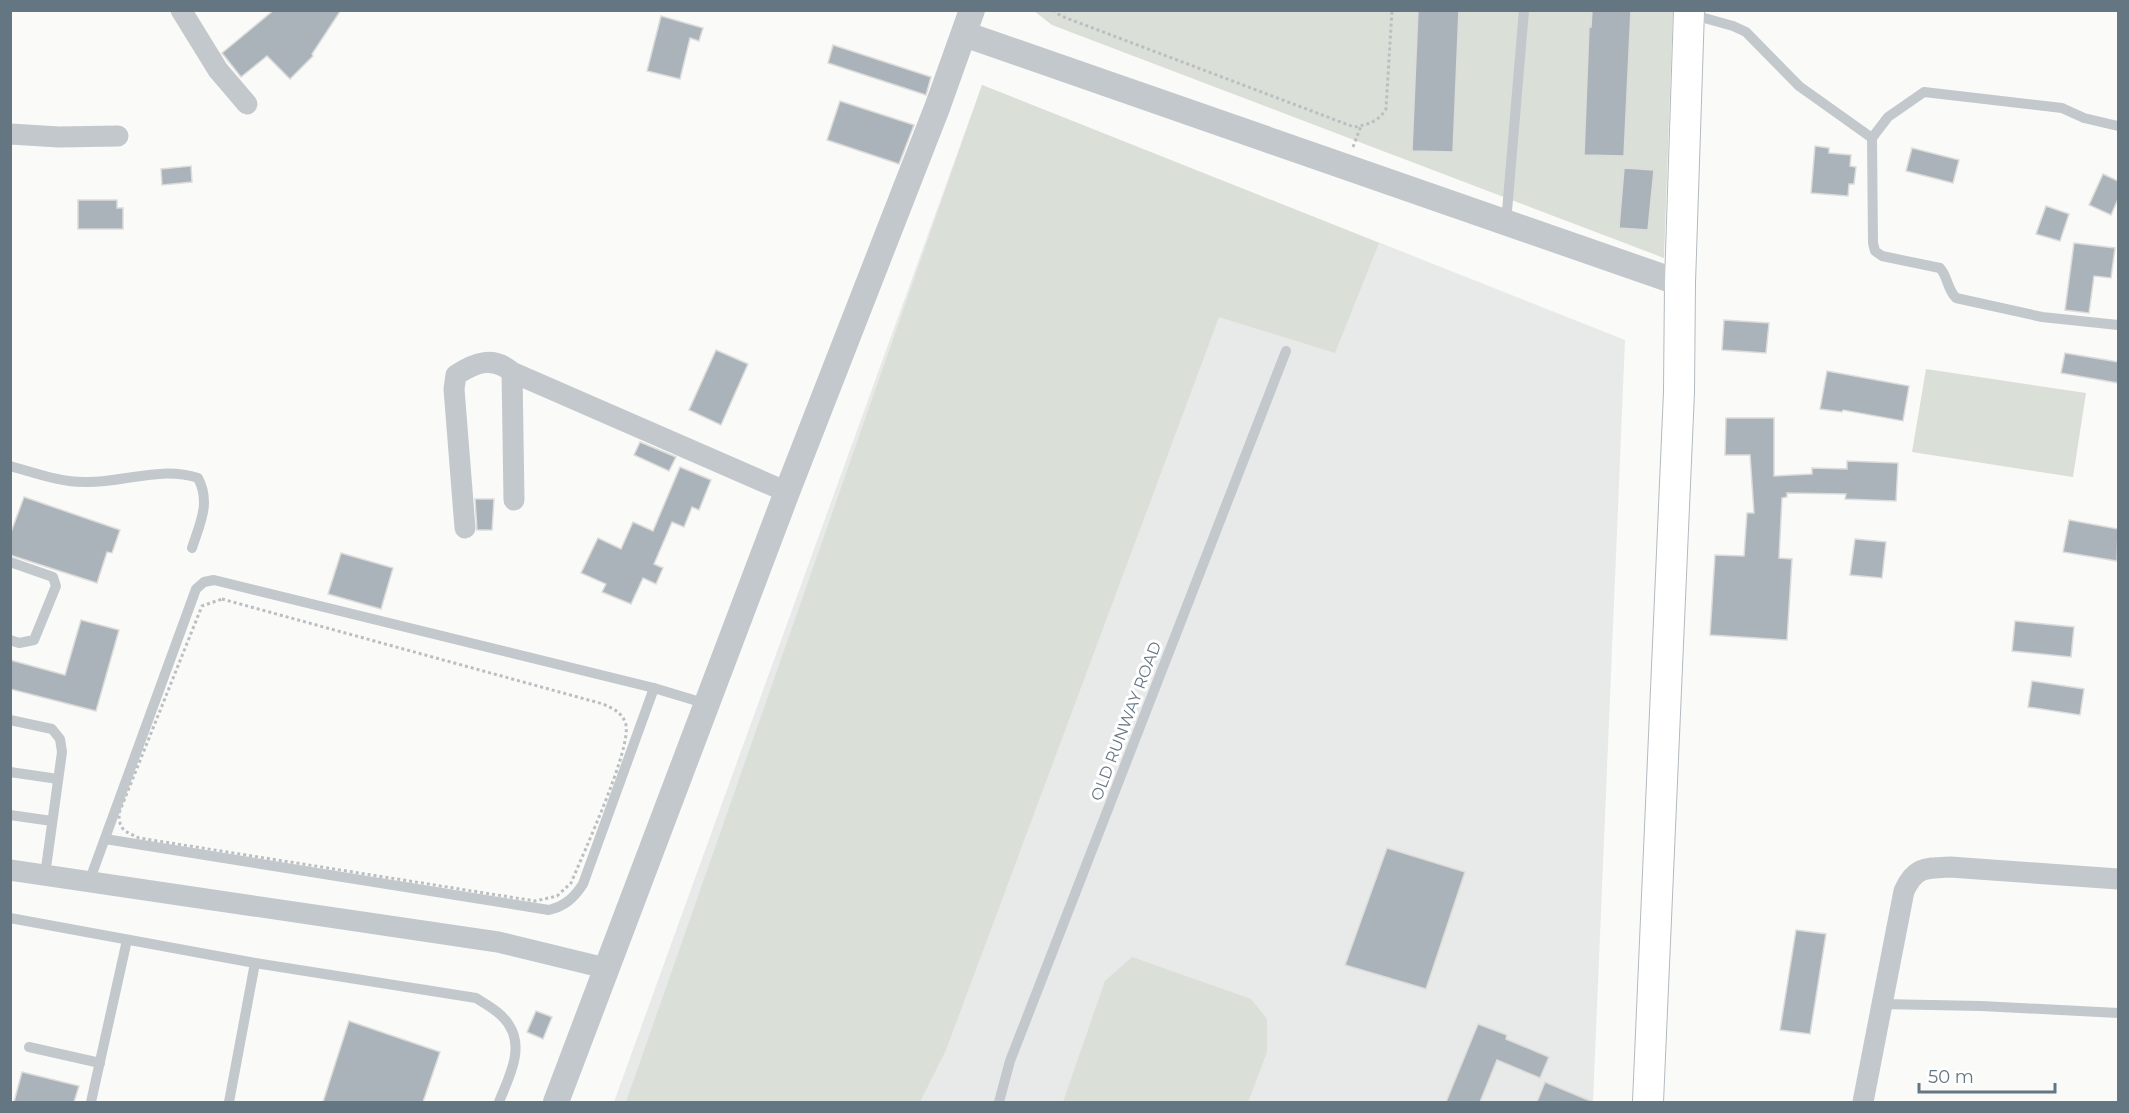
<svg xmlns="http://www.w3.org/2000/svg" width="2129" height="1113" font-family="Montserrat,sans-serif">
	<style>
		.built { fill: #e8e9e9 }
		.green { fill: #dadfd7 }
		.building { fill: #aab3b9; stroke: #dcdcda; stroke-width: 1.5 }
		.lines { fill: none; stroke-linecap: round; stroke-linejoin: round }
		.secondary-casing { stroke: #b3babf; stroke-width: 32 }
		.path { stroke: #bbbfc2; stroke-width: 3; stroke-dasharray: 3 3; stroke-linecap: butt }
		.service { stroke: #c3c8cc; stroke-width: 10 }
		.minor { stroke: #c3c8cc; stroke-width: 21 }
		.tertiary { stroke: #c3c8cc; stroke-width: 26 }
		.secondary { stroke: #fff; stroke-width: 30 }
		.labels { text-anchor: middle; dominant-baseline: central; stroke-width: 6; stroke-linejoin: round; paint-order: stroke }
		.street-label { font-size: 16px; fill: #657683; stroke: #fff }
	</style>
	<rect width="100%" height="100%" fill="#fafaf8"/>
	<!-- built -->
	<polygon class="built" points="982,85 1625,340 1593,1102 614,1102"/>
	<!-- green -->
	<g class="green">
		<polygon points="1034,11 1673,11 1664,258 1052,25"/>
		<polygon points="982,85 1379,243 1335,353 1219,317 946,1050 920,1102 626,1102"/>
		<polygon points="1926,369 2086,393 2073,477 1912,452"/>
		<polygon points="1132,957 1251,999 1267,1019 1267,1052 1248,1102 1063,1102 1105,981"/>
	</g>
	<!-- building -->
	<g class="building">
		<polygon points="274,10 341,10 312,54 313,56 290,79 267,56 241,77 222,53"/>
		<polygon points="1418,10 1459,10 1453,152 1412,151"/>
		<polygon points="1592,10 1631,10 1624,156 1584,155 1589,27 1591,27"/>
		<polygon points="661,16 703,28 699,41 690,38 680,79 647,71"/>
		<polygon points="833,45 931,77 926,95 828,63"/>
		<polygon points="840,101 914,125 899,164 827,140"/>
		<polygon points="1815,146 1829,148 1829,153 1851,155 1850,166 1856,167 1854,184 1849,184 1848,196 1811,193"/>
		<polygon points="1912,148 1959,160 1953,183 1906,171"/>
		<polygon points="191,166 192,182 162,185 161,169"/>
		<polygon points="1624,168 1654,170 1648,230 1619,228"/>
		<polygon points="2103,174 2118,181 2118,199 2111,215 2089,205"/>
		<polygon points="78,200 117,200 117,208 123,208 123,229 78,229"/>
		<polygon points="2046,206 2069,214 2060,241 2036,234"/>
		<polygon points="2074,243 2115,248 2111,278 2094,276 2089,313 2065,310"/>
		<polygon points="1724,320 1769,323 1766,353 1722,350"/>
		<polygon points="716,350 748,364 721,425 689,410"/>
		<polygon points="2065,353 2118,362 2118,383 2061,373"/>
		<polygon points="1827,371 1909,386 1903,421 1843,410 1842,412 1820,409"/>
		<polygon points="1726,418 1774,418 1774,476 1812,474 1812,468 1847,469 1847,461 1898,463 1896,501 1845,499 1846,494 1787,493 1787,497 1782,498 1779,558 1792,559 1787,640 1710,635 1715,555 1744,556 1747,513 1754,513 1750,455 1725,455"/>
		<polygon points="640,442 676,457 669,471 634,455"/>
		<polygon points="680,467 711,480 699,510 692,507 684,527 672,522 654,564 663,568 656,584 643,578 631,604 602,592 606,584 581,573 598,538 621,549 633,522 653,531"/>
		<polygon points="24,497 120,530 112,553 107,552 97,583 10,555 10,535"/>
		<polygon points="475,499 494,499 492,530 477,530"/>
		<polygon points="2069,520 2118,529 2117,561 2063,552"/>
		<polygon points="1855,539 1886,542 1882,578 1850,575"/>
		<polygon points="341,553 393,568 381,609 328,594"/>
		<polygon points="81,620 119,630 96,711 10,689 10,660 65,675"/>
		<polygon points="2015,621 2074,627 2071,657 2012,651"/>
		<polygon points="2032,681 2084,689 2080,715 2028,707"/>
		<polygon points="1387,848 1465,872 1426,989 1345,965"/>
		<polygon points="1796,930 1826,934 1810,1034 1780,1030"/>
		<polygon points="536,1011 552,1017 543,1039 527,1032"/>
		<polygon points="349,1021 440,1052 423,1102 323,1102"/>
		<polygon points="1478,1024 1507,1035 1506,1039 1549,1057 1540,1078 1497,1060 1480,1102 1446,1102"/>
		<polygon points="22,1072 79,1086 74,1102 14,1102"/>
		<polygon points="1545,1082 1593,1102 1537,1102"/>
	</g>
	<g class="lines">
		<defs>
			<polyline id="secondary" points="1648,1102 1679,392 1680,283 1689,10"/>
		</defs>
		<!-- secondary casing -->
		<use href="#secondary" class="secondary-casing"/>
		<!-- path -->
		<g class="path">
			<path d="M1053,10l8,6 293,111c14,-2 25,-6 32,-18l6,-99"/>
			<polyline points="1353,147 1361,126"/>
			<path d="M222,599l381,105c11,5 20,9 23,21 5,25 -43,129 -55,158l-14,13 -22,5 -396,-63c-15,-7 -20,-8 -20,-25l83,-207z"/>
		</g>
		<!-- service -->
		<g class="service">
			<polyline points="1690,14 1733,26 1746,32 1799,86 1872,138 1888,117 1924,92 2062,108 2084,118 2118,126"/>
			<path d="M1872,138l1,105 2,8 7,5 58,12c8,9 7,21 16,30l86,19 76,8"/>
			<polyline points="1506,223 1524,10"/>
			<path d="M10,466c25,7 52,17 78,16 37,0 73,-16 110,-4 13,25 2,45 -6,70"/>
			<polyline points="10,562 53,577 56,586 34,640 19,643 10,640"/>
			<polyline points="10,720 52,729 60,739 62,752 45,875"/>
			<polyline points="10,772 58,779"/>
			<polyline points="10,815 52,821"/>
			<path d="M105,839l444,71c16,-4 25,-12 34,-26l71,-196"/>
			<polyline points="89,882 196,589 204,582 214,580 654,688 707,704"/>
			<path d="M10,918l245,45 221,35c11,7 26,15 33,27 16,24 -1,54 -10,77"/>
			<polyline points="1881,1004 1981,1006 2118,1013"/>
			<polyline points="29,1047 100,1063"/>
			<polyline points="91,1102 127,940"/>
			<polyline points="229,1102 255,963"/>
			<polyline points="999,1102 1010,1061 1286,351"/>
		</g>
		<!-- minor -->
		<g class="minor">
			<polyline points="181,10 218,70 247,104"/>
			<polyline points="10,134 59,137 118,136"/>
			<polyline points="512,372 514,500"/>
			<path d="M465,528l-11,-139 2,-14c20,-13 37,-19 56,-3l275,120"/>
			<polyline points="10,870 498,942 605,968"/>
			<path d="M1863,1102l41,-211c11,-24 21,-23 46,-24l168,12"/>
		</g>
		<!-- tertiary -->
		<g class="tertiary">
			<polyline points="964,34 1680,283"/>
			<polyline points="556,1102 787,492 937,108 972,10"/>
		</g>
		<!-- secondary -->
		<use href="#secondary" class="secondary"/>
	</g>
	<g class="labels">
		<!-- street labels -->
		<g class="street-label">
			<text transform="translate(1126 721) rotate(-69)">OLD RUNWAY ROAD</text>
		</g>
	</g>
	<!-- border -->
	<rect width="2129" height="1113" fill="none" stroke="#657683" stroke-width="24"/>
	<!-- scale -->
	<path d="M1919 1083v9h136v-9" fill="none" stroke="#657683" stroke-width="3"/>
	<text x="1928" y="1083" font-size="18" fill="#657683" stroke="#ffffff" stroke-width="4.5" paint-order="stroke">50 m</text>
</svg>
